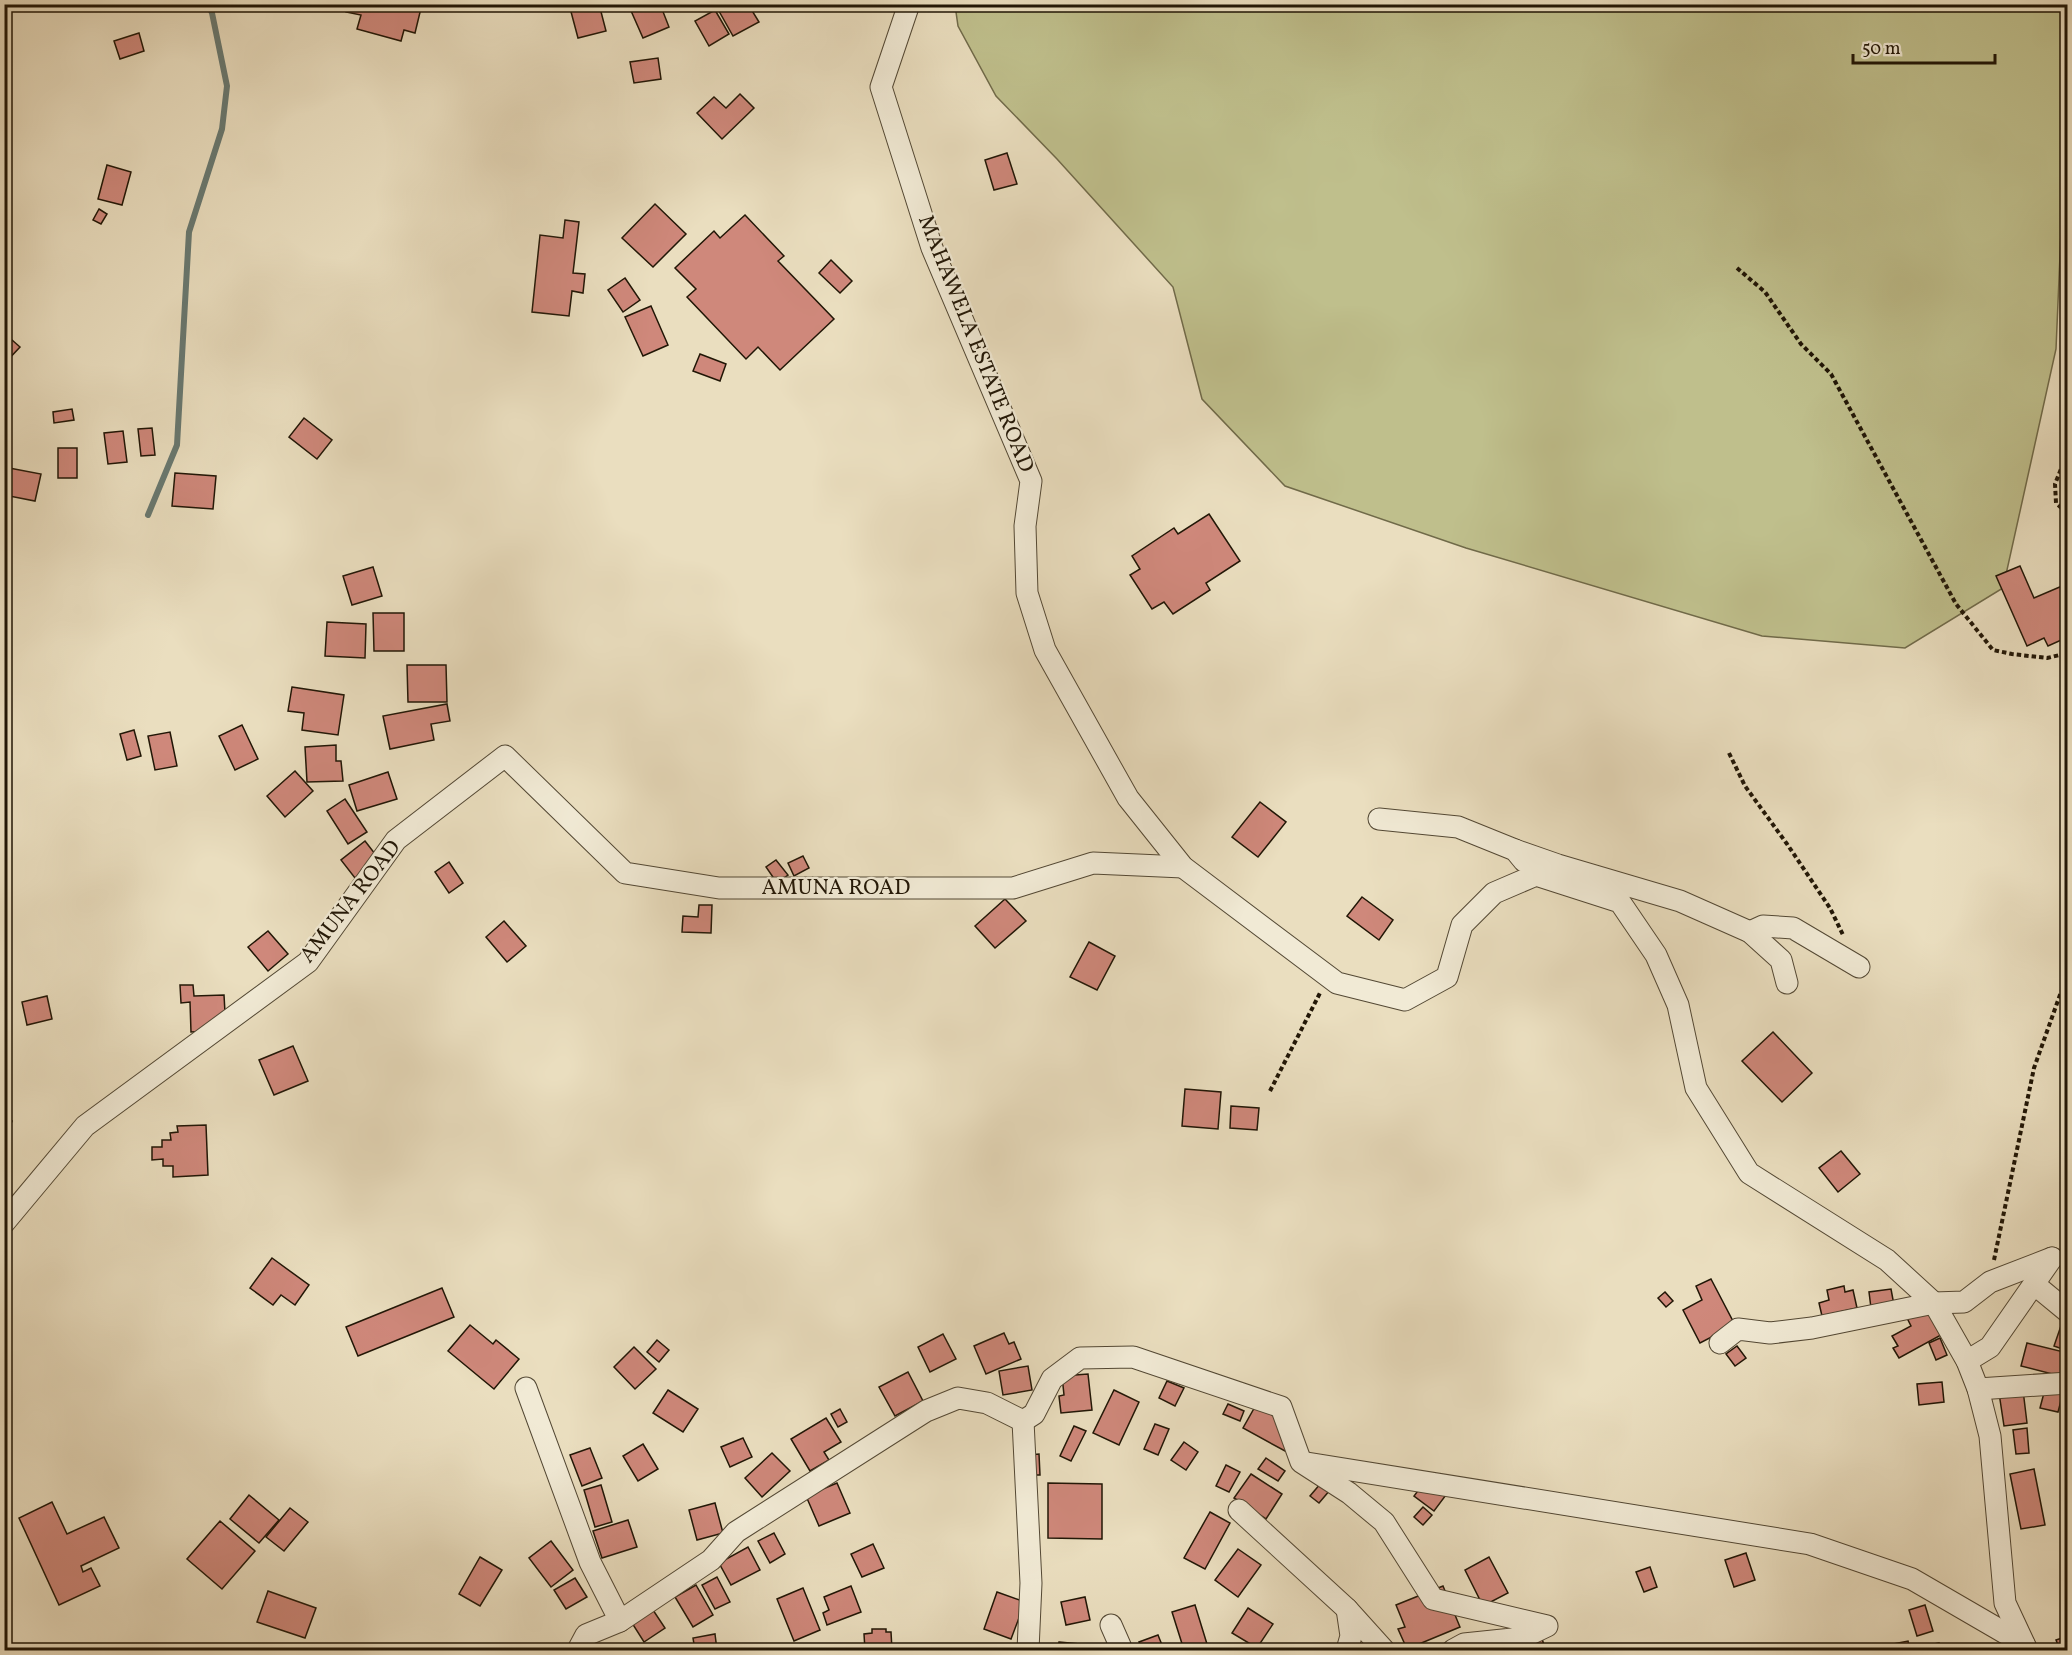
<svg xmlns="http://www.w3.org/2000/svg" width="2072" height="1655" font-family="Vollkorn,serif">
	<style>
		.green { fill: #bfbf8c; stroke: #706a49; stroke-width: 1.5 }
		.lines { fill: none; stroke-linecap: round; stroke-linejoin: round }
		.stream { stroke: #697971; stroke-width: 6 }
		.building { fill: #cf887b; stroke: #211606; stroke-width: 1.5 }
		.minor-casing { stroke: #534834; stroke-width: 23 }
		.path { stroke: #211606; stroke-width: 4; stroke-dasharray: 4.5 3; stroke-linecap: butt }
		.minor { stroke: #f1ead5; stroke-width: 21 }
		.labels { text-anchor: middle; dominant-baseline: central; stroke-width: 4.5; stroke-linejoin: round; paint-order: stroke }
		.street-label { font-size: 22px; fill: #211606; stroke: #f1ead5 }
	</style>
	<rect width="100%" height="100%" fill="#eadebf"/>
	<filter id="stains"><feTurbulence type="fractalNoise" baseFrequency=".00333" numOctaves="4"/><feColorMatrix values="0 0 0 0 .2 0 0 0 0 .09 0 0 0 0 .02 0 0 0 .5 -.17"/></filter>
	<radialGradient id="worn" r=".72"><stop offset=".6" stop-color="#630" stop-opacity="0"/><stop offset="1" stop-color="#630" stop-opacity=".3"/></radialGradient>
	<!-- green -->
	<polygon class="green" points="955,5 2067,5 2067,91 2056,349 2003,588 1905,648 1762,636 1466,548 1285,486 1202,399 1173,287 1057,159 996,96 958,26"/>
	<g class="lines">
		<!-- stream -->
		<polyline class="stream" points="148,515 177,445 189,232 222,129 227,86 212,13 208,4"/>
	</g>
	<!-- building -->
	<g class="building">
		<polygon points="348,4 422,4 415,33 404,30 401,41 357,29 361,15 346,12"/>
		<polygon points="583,4 599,4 606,31 578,38 570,8"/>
		<polygon points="628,4 660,4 669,27 643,38"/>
		<polygon points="715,4 748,4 759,22 733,36"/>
		<polygon points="715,10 729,34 709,46 695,21"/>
		<polygon points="139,33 144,51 120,59 114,41"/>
		<polygon points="658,58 661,79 634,83 630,62"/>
		<polygon points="740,94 754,108 722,139 697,113 714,97 726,108"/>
		<polygon points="1007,153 1017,184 994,190 985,160"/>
		<polygon points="107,165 131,172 122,205 98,199"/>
		<polygon points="655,204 686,234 653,267 622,238"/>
		<polygon points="99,209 107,214 101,224 93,220"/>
		<polygon points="745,215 784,256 778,261 834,319 780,370 758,347 746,359 687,297 696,289 675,268 714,231 720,238"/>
		<polygon points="565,220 579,222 573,273 585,274 583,293 572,291 569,316 532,312 540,235 563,238"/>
		<polygon points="831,260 852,281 840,293 819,273"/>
		<polygon points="625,278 640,300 623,312 608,290"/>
		<polygon points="651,306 668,345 643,356 625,317"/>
		<polygon points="4,333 20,347 4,364"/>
		<polygon points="700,354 726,364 720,381 693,371"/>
		<polygon points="72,409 74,420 54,423 53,412"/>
		<polygon points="304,418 332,440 317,459 289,437"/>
		<polygon points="152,428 155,455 141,456 138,429"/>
		<polygon points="123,431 127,462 108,464 104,433"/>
		<rect x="58" y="448" width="19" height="30"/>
		<polygon points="4,467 41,474 35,501 4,495"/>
		<polygon points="175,473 216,476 213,509 172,506"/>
		<polygon points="1209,514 1240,561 1206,583 1210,590 1173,614 1164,602 1152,609 1130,575 1140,569 1132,556 1174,528 1178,534"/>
		<polygon points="2020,566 2034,598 2062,586 2068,599 2068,637 2048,646 2044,638 2027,646 1996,576"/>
		<polygon points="373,567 382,596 352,605 343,576"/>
		<polygon points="373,613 404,613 404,651 374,651"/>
		<polygon points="327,622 366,624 365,658 325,656"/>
		<polygon points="407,665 446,665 447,702 408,702"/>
		<polygon points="292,687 344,695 338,735 302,730 304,713 288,711"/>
		<polygon points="447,704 450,721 431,724 434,740 390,749 383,716"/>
		<polygon points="242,725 258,759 235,770 219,736"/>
		<polygon points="134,730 141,756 127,760 120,734"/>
		<polygon points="170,732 177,766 155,770 148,736"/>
		<polygon points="336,745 336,761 341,761 343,781 307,782 305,747"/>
		<polygon points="295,771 313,791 285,817 267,796"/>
		<polygon points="388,772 397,799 357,811 349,785"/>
		<polygon points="345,799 367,832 348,844 327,811"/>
		<polygon points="1260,802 1286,822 1258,857 1232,837"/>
		<polygon points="365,841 379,859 355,878 341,860"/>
		<polygon points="803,856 809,868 794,876 788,863"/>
		<polygon points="776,860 788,875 777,883 766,867"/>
		<polygon points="449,862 463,883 449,893 435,872"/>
		<polygon points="1362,897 1393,920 1379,940 1347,916"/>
		<polygon points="1005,899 1026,921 995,948 975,926"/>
		<polygon points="699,905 712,905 711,933 682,932 683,916 698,917"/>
		<polygon points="504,921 526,946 507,962 486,937"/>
		<polygon points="268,931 288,954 268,971 248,947"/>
		<polygon points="1089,942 1115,956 1097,990 1070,977"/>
		<polygon points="180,985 193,985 194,996 224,995 226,1030 191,1032 190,1002 181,1003"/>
		<polygon points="47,996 52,1019 27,1025 22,1002"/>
		<polygon points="1773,1032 1812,1073 1782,1102 1742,1061"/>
		<polygon points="293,1046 308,1081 274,1095 259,1060"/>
		<polygon points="1185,1089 1221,1092 1218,1129 1182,1126"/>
		<polygon points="1231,1106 1259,1108 1257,1130 1230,1128"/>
		<polygon points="4,1119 12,1121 4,1142"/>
		<polygon points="206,1125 208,1175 173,1177 173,1166 163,1166 163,1159 152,1160 152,1147 162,1147 162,1140 171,1140 170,1133 178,1132 177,1126"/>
		<polygon points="1841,1151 1860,1174 1838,1192 1819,1168"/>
		<polygon points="272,1258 309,1285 295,1305 281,1295 273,1305 250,1288"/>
		<polygon points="1711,1279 1735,1325 1700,1343 1683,1310 1702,1300 1696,1286"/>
		<polygon points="1844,1286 1845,1292 1853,1290 1857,1308 1822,1316 1819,1303 1829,1300 1827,1290"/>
		<polygon points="442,1288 454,1317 358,1356 346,1327"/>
		<polygon points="1891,1289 1894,1305 1871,1308 1869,1292"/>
		<polygon points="1665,1292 1673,1301 1666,1307 1658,1298"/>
		<polygon points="1925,1306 1941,1335 1899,1358 1893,1348 1898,1346 1892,1336 1911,1326 1906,1316"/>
		<polygon points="2063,1320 2068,1322 2068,1351 2054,1346"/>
		<polygon points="470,1325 493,1344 496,1340 519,1359 494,1389 448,1351"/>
		<polygon points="1004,1333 1009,1344 1014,1342 1021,1359 986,1374 974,1346"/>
		<polygon points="943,1334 956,1359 930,1372 918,1347"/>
		<polygon points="1940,1338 1947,1355 1936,1360 1929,1343"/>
		<polygon points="657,1340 669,1350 659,1362 647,1352"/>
		<polygon points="2027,1343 2068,1353 2068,1378 2021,1366"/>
		<polygon points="1737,1346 1746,1358 1735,1366 1726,1354"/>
		<polygon points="634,1347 656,1369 635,1389 614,1367"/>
		<polygon points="1028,1366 1032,1390 1003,1395 999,1371"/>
		<polygon points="908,1372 923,1401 895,1416 879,1387"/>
		<polygon points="1088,1374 1092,1410 1061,1413 1059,1396 1064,1395 1062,1376"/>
		<polygon points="1167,1381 1184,1388 1175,1406 1159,1398"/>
		<polygon points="1942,1382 1944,1402 1919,1405 1917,1384"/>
		<polygon points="2045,1389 2063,1393 2058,1412 2040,1408"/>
		<polygon points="668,1390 698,1409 683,1432 653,1413"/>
		<polygon points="1114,1390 1139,1402 1119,1445 1093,1433"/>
		<polygon points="2023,1390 2027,1423 2004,1426 1999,1393"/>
		<polygon points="1228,1404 1244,1411 1240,1421 1223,1414"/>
		<polygon points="1256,1405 1298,1428 1285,1451 1243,1428"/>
		<polygon points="840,1409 847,1422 838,1427 831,1414"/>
		<polygon points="826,1418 841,1442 824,1452 829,1460 810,1471 791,1439"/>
		<polygon points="1155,1424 1169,1429 1158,1455 1144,1449"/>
		<polygon points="1074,1426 1086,1431 1071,1461 1060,1456"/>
		<polygon points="2027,1428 2029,1453 2016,1454 2013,1430"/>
		<polygon points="743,1438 752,1457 730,1467 721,1447"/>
		<polygon points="1184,1442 1198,1452 1186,1470 1171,1460"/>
		<polygon points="643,1444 658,1469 638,1481 623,1456"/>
		<polygon points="590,1448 602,1478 582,1486 570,1455"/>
		<polygon points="772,1453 790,1471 762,1497 745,1478"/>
		<polygon points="1039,1454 1040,1475 1031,1475 1029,1455"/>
		<polygon points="1266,1458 1285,1471 1278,1481 1258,1469"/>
		<polygon points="1226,1465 1240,1472 1229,1492 1216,1486"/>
		<polygon points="2034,1469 2045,1525 2021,1529 2010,1474"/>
		<polygon points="1251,1474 1282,1494 1266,1519 1234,1498"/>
		<polygon points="1426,1480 1446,1495 1434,1511 1414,1496"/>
		<polygon points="837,1483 850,1513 819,1526 806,1496"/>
		<polygon points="1048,1483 1102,1484 1102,1539 1048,1538"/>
		<polygon points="1321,1483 1330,1490 1319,1503 1310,1496"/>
		<polygon points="601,1485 612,1522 595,1527 584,1490"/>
		<polygon points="249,1495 279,1520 259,1543 230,1519"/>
		<polygon points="52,1502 67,1534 104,1517 119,1548 81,1566 83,1572 91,1568 100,1586 59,1605 19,1518"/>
		<polygon points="715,1503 723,1533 697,1540 689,1510"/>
		<polygon points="1423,1507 1432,1515 1423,1525 1414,1517"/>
		<polygon points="290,1508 308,1522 284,1551 266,1537"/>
		<polygon points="1210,1512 1230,1523 1205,1569 1184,1558"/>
		<polygon points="628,1520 637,1547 602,1558 593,1531"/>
		<polygon points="220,1521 255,1551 222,1589 187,1559"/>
		<polygon points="774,1533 785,1554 770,1563 758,1541"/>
		<polygon points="551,1541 573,1570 551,1587 529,1558"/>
		<polygon points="873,1544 884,1568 862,1577 851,1554"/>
		<polygon points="748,1547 760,1570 731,1585 719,1563"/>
		<polygon points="1238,1549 1261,1565 1238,1597 1215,1580"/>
		<polygon points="1746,1553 1755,1580 1734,1587 1725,1560"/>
		<polygon points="480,1557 502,1570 480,1606 459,1594"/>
		<polygon points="1489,1557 1508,1593 1483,1606 1465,1570"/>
		<polygon points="1650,1567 1657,1587 1644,1592 1636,1572"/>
		<polygon points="717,1577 730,1602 715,1609 702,1585"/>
		<polygon points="575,1578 587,1597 566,1609 554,1590"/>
		<polygon points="696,1585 713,1615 693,1627 675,1597"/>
		<polygon points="851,1586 861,1612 827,1625 823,1613 829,1610 824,1597"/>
		<polygon points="1443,1586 1460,1627 1407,1649 1398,1629 1405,1627 1396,1605"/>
		<polygon points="803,1588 820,1630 794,1641 777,1599"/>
		<polygon points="268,1591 316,1608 305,1638 257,1622"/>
		<polygon points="997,1592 1025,1602 1011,1639 984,1629"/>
		<polygon points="1085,1597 1090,1620 1066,1625 1061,1602"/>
		<polygon points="1195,1605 1207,1644 1184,1650 1172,1612"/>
		<polygon points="1925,1605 1933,1631 1917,1636 1909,1610"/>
		<polygon points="1248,1608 1273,1624 1257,1648 1232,1633"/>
		<polygon points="653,1610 665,1628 644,1642 632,1623"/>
		<polygon points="872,1629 886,1629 886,1632 891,1632 892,1650 865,1650 864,1634 872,1633"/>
		<polygon points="715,1634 717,1650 695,1650 693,1638"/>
		<polygon points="1158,1635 1164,1650 1143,1650 1139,1642"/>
		<polygon points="2068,1636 2068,1650 2060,1650 2056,1640"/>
		<polygon points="1542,1639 1546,1650 1523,1650 1522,1647"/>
		<polygon points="1908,1641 1910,1650 1883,1650 1882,1646"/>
		<polygon points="1059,1642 1101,1646 1100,1650 1058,1650"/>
		<polygon points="1939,1643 1940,1650 1919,1650 1919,1647"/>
		<polygon points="640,1644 641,1650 615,1650 614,1646"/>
		<polygon points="516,1647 557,1648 557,1650 516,1650"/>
	</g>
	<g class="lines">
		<defs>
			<g id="minor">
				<polyline points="909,4 881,87 932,248 1031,481 1025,526 1027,593 1045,650 1128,798 1183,867 1337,983 1405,1000 1447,977 1462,925 1494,893 1536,875 1620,902 1656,955 1678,1005 1696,1088 1749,1173 1887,1260 1934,1303 1967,1361 1978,1389 1990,1436 2005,1603 2027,1650"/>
				<polyline points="1379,819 1458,827 1515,850 1524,861"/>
				<polyline points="1515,850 1558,865 1680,901 1750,932 1781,960 1787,983"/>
				<polyline points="1750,932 1763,926 1793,928 1859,967"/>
				<polyline points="4,1223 85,1126 308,962 396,840 505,756 625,873 719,888 1013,888 1093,863 1183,867"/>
				<polyline points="2034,1284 2068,1312"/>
				<polyline points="1720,1343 1738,1329 1770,1333 1812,1328 1934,1303 1964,1302 1990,1282 2052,1258"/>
				<polyline points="1967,1361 1990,1347 2052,1258"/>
				<polyline points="526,1388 590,1562 620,1621"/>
				<polyline points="1978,1389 2068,1383"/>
				<polyline points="1023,1421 1031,1583 1028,1650"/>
				<polyline points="1307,1463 1810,1544 1912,1579 2024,1644"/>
				<polyline points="1239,1510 1347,1609 1384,1650"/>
				<polyline points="1111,1625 1122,1650"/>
				<polyline points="578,1650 586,1635 620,1621 711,1560 736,1532 926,1411 958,1398 987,1403 1023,1421 1034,1414 1052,1379 1080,1358 1133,1357 1281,1407 1301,1462 1349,1493 1384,1522 1433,1599 1547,1626 1522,1638 1464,1644 1453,1650"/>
				<polyline points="1347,1650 1351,1636 1347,1609"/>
			</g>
		</defs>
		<!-- minor casing -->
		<use href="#minor" class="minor-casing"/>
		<!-- path -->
		<g class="path">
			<polyline points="1737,268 1765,292 1801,344 1831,374 1956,604 1993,650 2012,654 2047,658 2068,653"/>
			<polyline points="2068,457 2065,459 2055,484 2056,503 2068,514"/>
			<polyline points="1729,753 1745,786 1787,844 1830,908 1843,935"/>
			<polyline points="1270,1091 1320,993"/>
			<polyline points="1994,1260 2034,1068 2061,992 2068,980"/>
		</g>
		<!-- minor -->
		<use href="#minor" class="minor"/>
	</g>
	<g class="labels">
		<!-- street labels -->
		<g class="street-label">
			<text transform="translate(975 344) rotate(68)">MAHAWELA ESTATE ROAD</text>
			<text x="836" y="888">AMUNA ROAD</text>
			<text transform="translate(351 902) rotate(-52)">AMUNA ROAD</text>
		</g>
	</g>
	<!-- margin -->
	<rect width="2072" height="1655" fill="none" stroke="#eadebf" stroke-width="24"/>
	<rect x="6" y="6" width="2060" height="1643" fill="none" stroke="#211606" stroke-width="3"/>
	<rect x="12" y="12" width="2048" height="1631" fill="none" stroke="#211606" stroke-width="1.5"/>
	<!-- scale -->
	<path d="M1853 54v9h142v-9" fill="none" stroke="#211606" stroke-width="3"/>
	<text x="1862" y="54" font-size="18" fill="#211606" stroke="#f1ead5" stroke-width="4.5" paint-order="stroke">50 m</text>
	<rect width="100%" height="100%" filter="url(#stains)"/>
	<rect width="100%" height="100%" fill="url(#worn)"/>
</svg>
